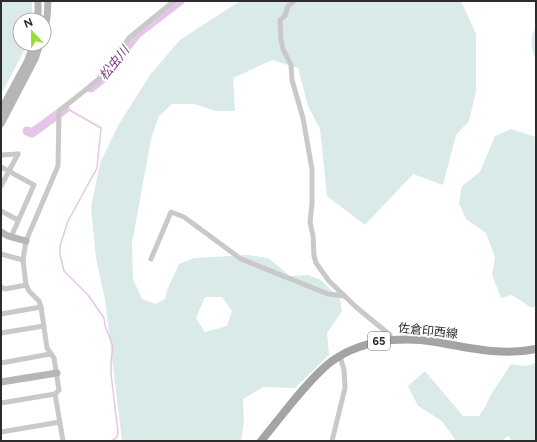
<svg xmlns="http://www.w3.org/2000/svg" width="537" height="442" font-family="Figtree,'Noto Sans JP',sans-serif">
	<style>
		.green { fill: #daeae9; fill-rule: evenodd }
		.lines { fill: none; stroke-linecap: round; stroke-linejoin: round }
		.stream { stroke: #e5c6e9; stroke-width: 1.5 }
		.river { stroke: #e5c6e9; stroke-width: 9 }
		.street { stroke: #c9c9c9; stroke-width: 5 }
		.secondary { stroke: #b6b6b6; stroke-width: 7 }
		.primary { stroke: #a4a4a4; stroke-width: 8 }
		.labels { text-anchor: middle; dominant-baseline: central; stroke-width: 4; stroke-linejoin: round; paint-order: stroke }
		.shield { fill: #fff; stroke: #6b6b6b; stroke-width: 1 }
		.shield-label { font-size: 11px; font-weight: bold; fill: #2c2c2c }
		.street-label { font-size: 12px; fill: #2c2c2c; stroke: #fff }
		.water-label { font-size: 13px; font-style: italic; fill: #823d8b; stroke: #fff }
	</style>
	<rect width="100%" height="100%" fill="#fff"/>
	<!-- green -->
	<g class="green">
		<polygon points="1,1 32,2 32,20 20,20 20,44 26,44 24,51 1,94"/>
		<path d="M241,1h220l15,33v57l-7,30 -13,14 -13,50 -30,-11 -48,51 -38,-29 -7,-67 -12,-23 -10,-38 -26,-8 -39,18 2,33h-19l-22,-7h-22l-13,12 -8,23 -19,104 1,36 9,20 14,5 9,-5 2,-9 12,-26 15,-6 54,-3 20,3 22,18 18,-1 13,5 19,19 2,12 -15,22 2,22 -34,33 -32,-1 -20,12 1,22 -3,20h-119l-17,-141 -9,-42 -5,-51 9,-44 19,-39 31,-49 30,-35 52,-34zM205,297h17l10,14 -5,15 -22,6 -9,-14z"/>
		<path d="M536,30v31c-4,-10 -7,-21 -2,-30z"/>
		<polygon points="511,129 536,137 536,306 532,308 512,295 501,298 492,275 495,257 486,233 466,219 459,203 462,186 480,172 495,136"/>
		<polygon points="536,363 536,441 512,441 508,436 502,441 456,441 442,421 418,406 408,386 425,371 463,416 479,416 486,405 490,396 511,364 525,366"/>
	</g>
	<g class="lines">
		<!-- stream -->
		<polyline class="stream" points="66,108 101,128 97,168 68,221 60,246 60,255 64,271 88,295 104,318 105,326 113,346 111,362 111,374 118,432 117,437 112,441"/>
		<!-- river -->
		<g class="river">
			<polyline points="91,88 102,79 137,34 180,1"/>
			<polyline points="27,131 32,133 65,109"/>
		</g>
		<!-- street -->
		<g class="street">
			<polyline points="294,1 288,6 285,16 280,20 281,40 283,49 291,65 292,80 303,118 310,158 312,169 312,204 310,222 313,236 314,256 316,263 329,281 356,307 390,335 391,340"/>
			<polyline points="1,155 18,154"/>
			<polyline points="1,167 34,185 11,237"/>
			<polyline points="1,186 18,154"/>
			<polyline points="1,211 18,220"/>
			<polyline points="1,254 23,260"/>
			<polyline points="151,259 171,212 184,217 241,259 328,294 345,296"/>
			<polyline points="1,287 5,289 26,285"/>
			<polyline points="1,314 41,307"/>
			<polyline points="1,333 44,326"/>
			<polyline points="1,363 50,354"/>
			<polyline points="55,394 63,441"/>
			<polyline points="1,403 55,394 59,390 54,358 47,348 41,307 39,301 29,291 26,285 23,260 26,241 58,166 59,111 98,80 129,38 174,1"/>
			<polyline points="1,432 60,422"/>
			<polyline points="332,441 345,388 344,370 340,356"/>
		</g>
		<!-- secondary -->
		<g class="secondary">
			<polyline points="38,20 38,1"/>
			<polyline points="44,32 47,18 48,1"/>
			<polyline points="1,110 27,62 34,44"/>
			<polyline points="1,124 35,59 40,44"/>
			<polyline points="1,232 8,236 26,241"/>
			<polyline points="1,382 57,373"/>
		</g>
		<!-- primary -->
		<path class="primary" d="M261,441c21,-25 41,-54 66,-76 30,-25 72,-29 109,-23 34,6 66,14 100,7"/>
	</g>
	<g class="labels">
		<!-- shield labels -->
		<rect class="shield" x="368" y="332" width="22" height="18" rx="3"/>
		<g class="shield-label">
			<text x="379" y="341">65</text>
		</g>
		<!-- street labels -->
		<g class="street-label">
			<text transform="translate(428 331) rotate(6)">佐倉印西線</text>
		</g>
		<!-- water labels -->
		<g class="water-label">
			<text transform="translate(114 63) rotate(-51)">松虫川</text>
		</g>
	</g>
	<!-- border -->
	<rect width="537" height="442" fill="none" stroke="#2c2c2c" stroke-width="4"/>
	<!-- north arrow -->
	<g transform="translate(32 32) rotate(338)"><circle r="19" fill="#ffffff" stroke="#ababab"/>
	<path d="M0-3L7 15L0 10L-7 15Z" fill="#97df32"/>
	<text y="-6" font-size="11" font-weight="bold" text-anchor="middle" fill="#2c2c2c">N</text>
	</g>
</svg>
